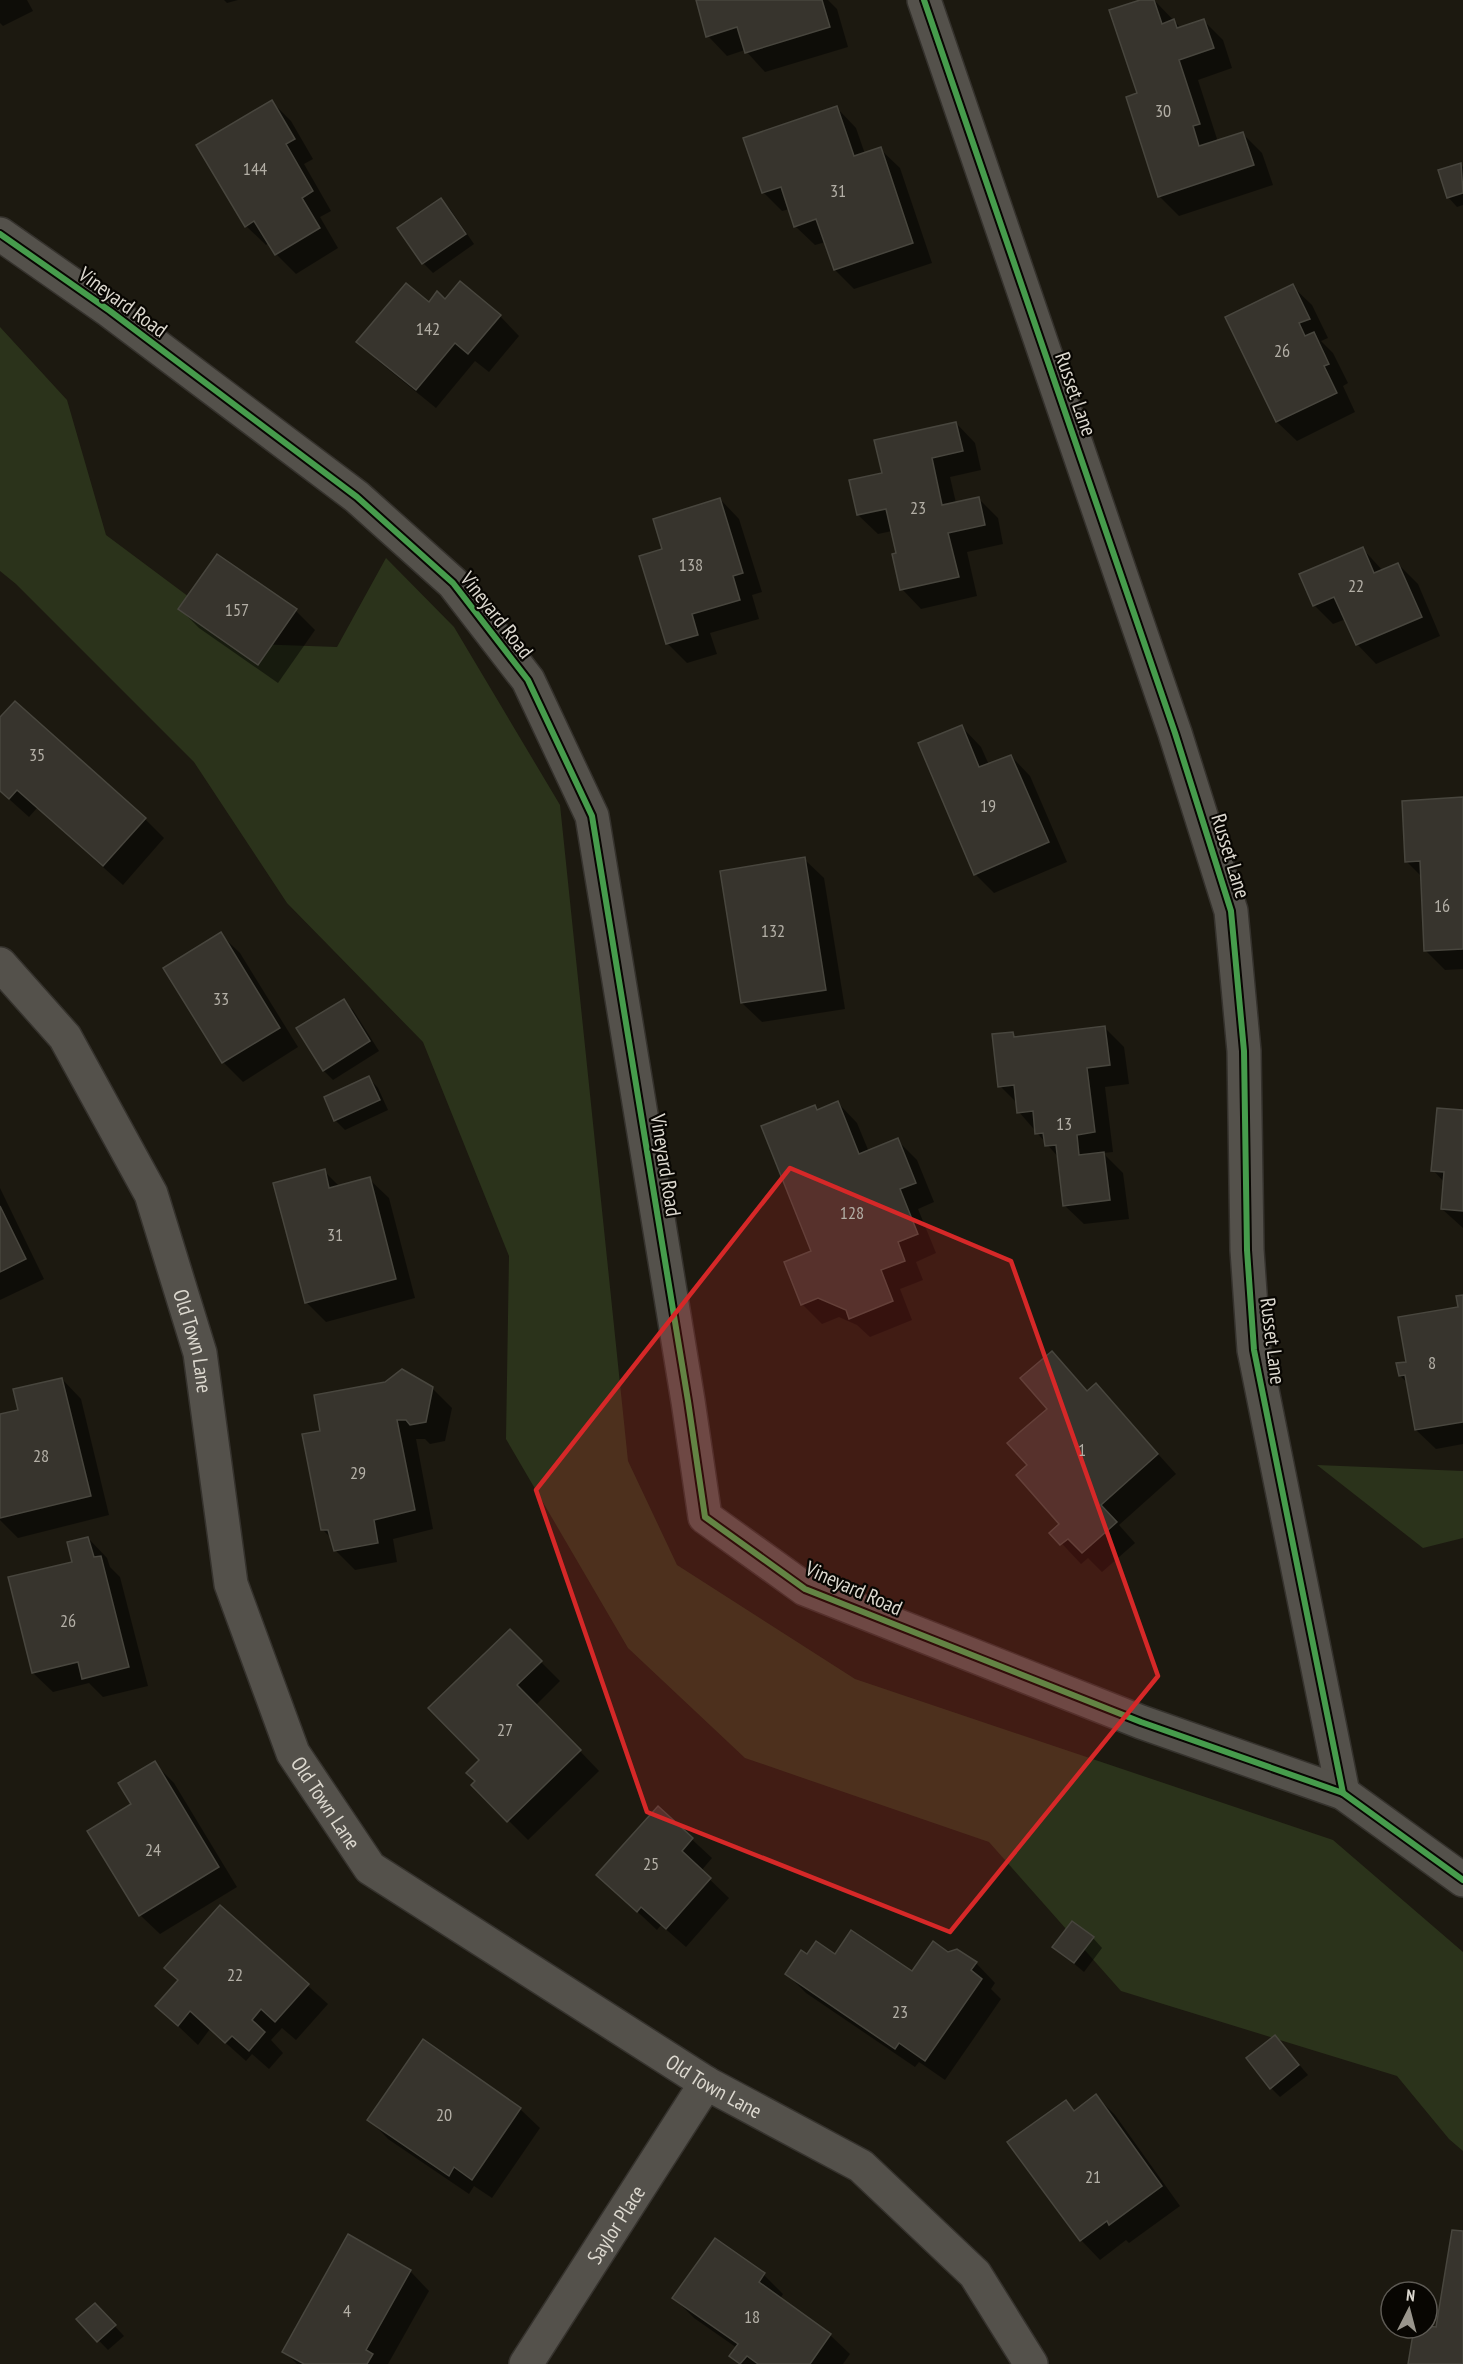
<svg xmlns="http://www.w3.org/2000/svg" width="1463" height="2364" font-family="'PT Sans Narrow',sans-serif">
	<style>
		.green { fill: #2b331b }
		.shadow { fill: #0007 }
		.building { fill: #37342d; stroke: #48463e; stroke-width: 1.5 }
		.lines { fill: none; stroke-linecap: round; stroke-linejoin: round }
		.minor-casing { stroke: #35322d; stroke-width: 36 }
		.minor { stroke: #54514b; stroke-width: 33 }
		.cycleway-casing { stroke: #080602; stroke-width: 10 }
		.cycleway { stroke: #469c4c; stroke-width: 6 }
		.marked { fill: #d62828; fill-opacity: 0.2; stroke: #d62828; stroke-width: 4.5; stroke-linejoin: round }
		.labels { text-anchor: middle; dominant-baseline: central; stroke-width: 4.5; stroke-linejoin: round; paint-order: stroke }
		.number-label { font-size: 18px; fill: #b3afa6 }
		.street-label { font-size: 21px; fill: #dcd8cf; stroke: #080602 }
	</style>
	<rect width="100%" height="100%" fill="#1c1910"/>
	<!-- green -->
	<g class="green">
		<polygon points="0,327 67,400 106,535 252,644 337,647 386,558 454,627 560,805 628,1461 677,1565 855,1679 1333,1840 1463,1952 1463,2151 1449,2139 1397,2076 1121,1991 989,1842 745,1758 628,1648 506,1439 509,1256 423,1042 287,903 194,762 16,584 0,571"/>
		<polygon points="1317,1465 1463,1471 1463,1538 1423,1548"/>
	</g>
	<!-- shadow -->
	<g class="shadow">
		<polygon points="0,0 27,0 33,11 3,26 0,23"/>
		<polygon points="224,0 238,0 227,3"/>
		<polygon points="697,0 828,0 837,9 848,47 765,72 745,50 727,56 708,36"/>
		<polygon points="1145,0 1154,0 1181,28 1204,21 1223,40 1232,68 1198,80 1218,142 1243,134 1262,153 1273,185 1179,216 1159,196 1138,94"/>
		<polygon points="272,102 291,121 313,159 304,164 331,211 320,217 338,248 296,274 276,254 269,243 266,245 246,226"/>
		<polygon points="837,108 856,128 865,154 880,149 900,168 932,263 854,289 835,270 826,242 815,245 795,226 790,209 782,211 763,192"/>
		<polygon points="1461,165 1463,167 1463,205 1457,207 1448,197"/>
		<polygon points="441,200 450,209 474,244 433,273 423,263 399,228"/>
		<polygon points="1292,286 1312,305 1328,338 1321,341 1333,353 1348,383 1343,386 1355,412 1297,441 1277,422 1227,318"/>
		<polygon points="446,301 500,316 519,336 489,372 475,361 436,408 378,361 359,342 429,304"/>
		<polygon points="956,423 975,443 981,470 950,477 956,503 978,498 998,518 1003,544 967,552 977,596 921,609 902,589 892,531 878,534 858,515 884,474"/>
		<polygon points="720,499 739,519 762,592 752,595 759,619 710,633 717,654 687,663 667,643 664,550"/>
		<polygon points="1362,548 1383,571 1398,564 1418,584 1440,636 1376,664 1357,644 1346,619 1333,624 1314,605"/>
		<polygon points="180,609 296,611 315,630 278,683 199,628"/>
		<polygon points="0,720 145,819 164,838 123,885 37,808 29,817 0,791"/>
		<polygon points="962,727 981,747 989,765 1011,756 1030,776 1067,862 994,893 975,874"/>
		<polygon points="1463,799 1463,969 1445,970 1426,951 1422,877 1406,861"/>
		<polygon points="804,859 824,878 845,1009 762,1022 742,1003"/>
		<polygon points="220,934 240,953 298,1047 243,1082 223,1062 165,968"/>
		<polygon points="343,1001 353,1010 379,1051 333,1080 324,1071 298,1029"/>
		<polygon points="1105,1028 1124,1047 1129,1084 1105,1087 1113,1152 1103,1153 1123,1173 1129,1219 1084,1224 1064,1205 1059,1158 1019,1112 1018,1104 1000,1086 1012,1034 1017,1038"/>
		<polygon points="369,1078 378,1088 388,1110 345,1130 335,1120"/>
		<polygon points="838,1103 857,1123 869,1152 897,1140 917,1160 934,1202 918,1209 936,1253 916,1262 923,1280 900,1289 912,1320 870,1337 857,1325 839,1317 822,1324 803,1305 786,1263 813,1252 815,1106 819,1111"/>
		<polygon points="1463,1112 1463,1228 1442,1209 1444,1182 1433,1170"/>
		<polygon points="324,1171 340,1187 369,1179 389,1198 415,1298 326,1322 306,1302"/>
		<polygon points="0,1188 44,1279 0,1300"/>
		<polygon points="1463,1297 1463,1444 1436,1449 1416,1430 1409,1384 1400,1376 1407,1363 1460,1308"/>
		<polygon points="1052,1353 1088,1392 1096,1385 1176,1474 1119,1525 1135,1543 1102,1572 1088,1558 1081,1564 1052,1533 1062,1525 1029,1465 1049,1409"/>
		<polygon points="62,1379 81,1399 109,1515 18,1538 0,1520 0,1416 20,1411"/>
		<polygon points="432,1388 452,1408 445,1441 430,1444 425,1439 416,1439 433,1529 393,1539 397,1562 355,1570 335,1550 332,1539 322,1529 321,1432"/>
		<polygon points="88,1538 107,1558 110,1567 120,1577 148,1686 103,1697 89,1683 53,1692 33,1673 74,1563"/>
		<polygon points="510,1631 560,1681 536,1705 599,1771 528,1840 473,1785 477,1782"/>
		<polygon points="154,1763 174,1783 237,1887 160,1934 140,1915 133,1804"/>
		<polygon points="658,1808 712,1858 701,1871 729,1898 686,1947 661,1925 657,1930 598,1875"/>
		<polygon points="220,1907 328,2004 296,2040 282,2028 271,2040 283,2053 269,2069 252,2054 246,2061 210,2029 198,2045 157,2006 179,1981 166,1968"/>
		<polygon points="1093,1938 1102,1948 1084,1972 1054,1947"/>
		<polygon points="948,1953 976,1963 995,1983 991,1989 1001,1999 945,2080 919,2062 915,2067 806,1993 787,1974 808,1956 912,1973"/>
		<polygon points="1284,2047 1308,2075 1280,2097 1271,2088"/>
		<polygon points="1096,2096 1115,2115 1180,2206 1129,2243 1126,2240 1100,2260 1081,2240 1066,2101 1075,2111"/>
		<polygon points="520,2109 540,2128 492,2198 474,2186 469,2194 388,2139 369,2119"/>
		<polygon points="410,2271 429,2291 388,2364 297,2364 284,2351"/>
		<polygon points="764,2275 783,2294 780,2299 830,2335 850,2354 843,2364 740,2364 731,2356 737,2348 694,2318 674,2298"/>
		<polygon points="95,2305 124,2336 108,2350 79,2320"/>
	</g>
	<!-- building -->
	<g class="building">
		<polygon points="696,0 822,0 830,27 745,53 737,27 706,37"/>
		<polygon points="1140,0 1154,0 1162,24 1174,19 1177,28 1204,19 1214,48 1179,60 1200,124 1193,126 1199,146 1243,132 1254,165 1158,197 1126,97 1137,93 1109,10"/>
		<polygon points="272,100 295,139 286,144 313,191 302,198 320,228 275,255 254,221 245,227 196,145"/>
		<polygon points="837,106 854,156 881,147 913,243 834,270 816,219 794,227 781,187 762,193 743,138"/>
		<polygon points="1461,163 1463,193 1447,198 1438,170"/>
		<polygon points="441,198 466,234 422,264 397,228"/>
		<polygon points="460,281 501,315 468,354 455,343 416,390 356,342 406,283 429,302 437,291 445,299"/>
		<polygon points="1293,284 1310,319 1299,323 1305,336 1314,332 1329,364 1324,366 1337,393 1276,422 1225,317"/>
		<polygon points="956,422 963,451 932,458 942,505 979,497 985,525 948,533 959,577 900,590 892,554 896,553 886,509 857,515 849,480 882,473 874,440"/>
		<polygon points="720,498 743,573 733,576 740,600 692,614 698,635 666,644 639,556 662,549 653,519"/>
		<polygon points="1363,547 1374,573 1398,563 1422,617 1356,645 1334,597 1313,606 1299,574"/>
		<polygon points="217,554 297,609 258,665 178,609"/>
		<polygon points="15,701 146,818 103,866 17,790 9,799 0,791 0,717"/>
		<polygon points="962,725 979,767 1011,755 1049,842 974,875 918,743"/>
		<polygon points="1463,797 1463,949 1424,951 1420,861 1405,862 1402,801"/>
		<polygon points="805,857 826,990 741,1003 720,871"/>
		<polygon points="221,932 280,1028 222,1063 163,968"/>
		<polygon points="344,999 370,1041 323,1071 296,1028"/>
		<polygon points="1105,1026 1110,1065 1087,1068 1095,1132 1077,1135 1079,1155 1104,1152 1110,1200 1063,1206 1056,1145 1045,1146 1043,1133 1035,1134 1033,1111 1017,1113 1014,1085 998,1087 992,1034 1013,1032 1014,1037"/>
		<polygon points="369,1076 380,1100 334,1121 324,1097"/>
		<polygon points="838,1101 859,1154 898,1138 916,1183 900,1189 918,1234 898,1242 905,1261 881,1270 893,1301 849,1319 846,1310 818,1298 801,1305 784,1262 811,1251 761,1126 815,1105 817,1110"/>
		<polygon points="1437,1108 1463,1110 1463,1211 1441,1209 1444,1172 1431,1171"/>
		<polygon points="325,1169 329,1188 370,1177 396,1279 305,1303 273,1183"/>
		<polygon points="0,1206 26,1259 0,1272"/>
		<polygon points="1463,1295 1463,1422 1415,1430 1405,1375 1399,1376 1396,1363 1406,1362 1398,1317 1458,1307 1456,1296"/>
		<polygon points="1052,1351 1087,1391 1096,1383 1158,1454 1101,1505 1117,1522 1082,1553 1068,1539 1060,1545 1049,1533 1059,1524 1016,1475 1027,1465 1007,1443 1047,1409 1020,1378"/>
		<polygon points="402,1369 433,1387 426,1422 410,1425 406,1420 397,1420 415,1510 374,1520 378,1543 334,1551 328,1530 321,1530 302,1434 320,1431 314,1395 385,1382"/>
		<polygon points="62,1378 91,1496 0,1518 0,1414 18,1410 13,1389"/>
		<polygon points="88,1537 94,1557 101,1556 129,1667 82,1679 78,1662 32,1673 8,1577 72,1562 67,1542"/>
		<polygon points="510,1629 542,1661 517,1685 581,1750 507,1822 471,1785 475,1781 466,1773 479,1760 428,1708"/>
		<polygon points="155,1761 219,1867 139,1916 87,1831 131,1804 118,1783"/>
		<polygon points="658,1806 693,1838 682,1851 711,1878 666,1929 641,1907 637,1912 596,1875"/>
		<polygon points="220,1905 309,1984 275,2022 261,2009 252,2020 265,2032 249,2051 232,2036 225,2043 190,2011 178,2026 155,2006 178,1980 164,1968"/>
		<polygon points="1072,1921 1094,1937 1074,1963 1052,1947"/>
		<polygon points="851,1930 912,1971 933,1941 948,1952 957,1949 977,1962 971,1970 982,1979 925,2061 899,2043 895,2049 785,1974 801,1950 807,1954 816,1941 835,1954"/>
		<polygon points="1275,2035 1299,2065 1270,2089 1246,2058"/>
		<polygon points="423,2039 521,2108 472,2180 454,2167 449,2176 367,2120"/>
		<polygon points="1096,2094 1162,2186 1109,2225 1107,2221 1080,2241 1007,2142 1066,2100 1074,2111"/>
		<polygon points="1452,2230 1463,2231 1463,2364 1408,2364 1414,2328 1427,2328 1427,2326 1436,2327"/>
		<polygon points="348,2234 411,2270 366,2350 373,2354 367,2364 304,2364 282,2352"/>
		<polygon points="715,2238 765,2273 759,2282 831,2334 810,2364 758,2364 747,2356 740,2364 729,2356 738,2344 672,2298"/>
		<polygon points="95,2303 116,2325 97,2342 76,2319"/>
	</g>
	<g class="lines">
		<defs>
			<g id="minor">
				<polyline points="924,0 1175,733 1231,911 1244,1051 1247,1250 1254,1350 1343,1793"/>
				<polyline points="0,234 110,311 357,497 453,583 528,680 592,816 688,1401 705,1517 805,1589 1141,1722 1343,1793 1463,1880"/>
				<path id="s1" d="M0,964l65,73 86,157 49,159 31,231 62,169 77,115 336,215 155,83 114,108 56,90"/>
				<path id="s2" d="M526,2364l180,-281"/>
			</g>
		</defs>
		<!-- minor casing -->
		<use href="#minor" class="minor-casing"/>
		<!-- minor -->
		<use href="#minor" class="minor"/>
		<defs>
			<g id="cycleway">
				<polyline points="924,0 1175,733 1231,911 1244,1051 1247,1250 1254,1350 1343,1793"/>
				<polyline points="0,234 110,311 357,497 453,583 528,680 592,816 688,1401 705,1517 805,1589 1141,1722 1343,1793 1463,1880"/>
			</g>
		</defs>
		<!-- cycleway casing -->
		<use href="#cycleway" class="cycleway-casing"/>
		<!-- cycleway -->
		<use href="#cycleway" class="cycleway"/>
	</g>
	<!-- marked area -->
	<path class="marked" d="M790,1168l221,93 147,415 -208,256 -303,-120 -111,-322z"/>
	<g class="labels">
		<!-- number labels -->
		<g class="number-label">
			<text x="1163" y="110">30</text>
			<text x="255" y="168">144</text>
			<text x="838" y="190">31</text>
			<text x="428" y="328">142</text>
			<text x="1282" y="350">26</text>
			<text x="918" y="507">23</text>
			<text x="691" y="564">138</text>
			<text x="1356" y="585">22</text>
			<text x="237" y="609">157</text>
			<text x="37" y="754">35</text>
			<text x="988" y="805">19</text>
			<text x="1442" y="905">16</text>
			<text x="773" y="930">132</text>
			<text x="221" y="998">33</text>
			<text x="1064" y="1123">13</text>
			<text x="852" y="1212">128</text>
			<text x="335" y="1234">31</text>
			<text x="1432" y="1362">8</text>
			<text x="1082" y="1449">1</text>
			<text x="41" y="1455">28</text>
			<text x="358" y="1472">29</text>
			<text x="68" y="1620">26</text>
			<text x="505" y="1729">27</text>
			<text x="153" y="1849">24</text>
			<text x="651" y="1863">25</text>
			<text x="235" y="1974">22</text>
			<text x="900" y="2011">23</text>
			<text x="444" y="2114">20</text>
			<text x="1093" y="2176">21</text>
			<text x="347" y="2310">4</text>
			<text x="752" y="2316">18</text>
		</g>
		<!-- street labels -->
		<g class="street-label">
			<text transform="translate(123 302) rotate(36)">Vineyard Road</text>
			<text transform="translate(1076 394) rotate(71)">Russet Lane</text>
			<text transform="translate(497 615) rotate(52)">Vineyard Road</text>
			<text transform="translate(1231 856) rotate(73)">Russet Lane</text>
			<text transform="translate(666 1165) rotate(81)">Vineyard Road</text>
			<text transform="translate(1273 1341) rotate(83)">Russet Lane</text>
			<text stroke="none"><textPath href="#s1" startOffset="430">Old Town Lane</textPath></text>
			<text transform="translate(854 1588) rotate(24)">Vineyard Road</text>
			<text stroke="none"><textPath href="#s1" startOffset="916">Old Town Lane</textPath></text>
			<text stroke="none"><textPath href="#s1" startOffset="1402">Old Town Lane</textPath></text>
			<text stroke="none"><textPath href="#s2" startOffset="166">Saylor Place</textPath></text>
		</g>
	</g>
	<!-- north arrow -->
	<g transform="translate(1409 2310) rotate(6)"><circle r="28" fill="#080602" stroke="#5d5a54" stroke-width="1.5"/>
	<path d="M0-4.5L10 22L0 15L-10 22Z" fill="#99958c"/>
	<text y="-9" font-size="16" font-weight="bold" text-anchor="middle" fill="#dcd8cf">N</text>
	</g>
</svg>
